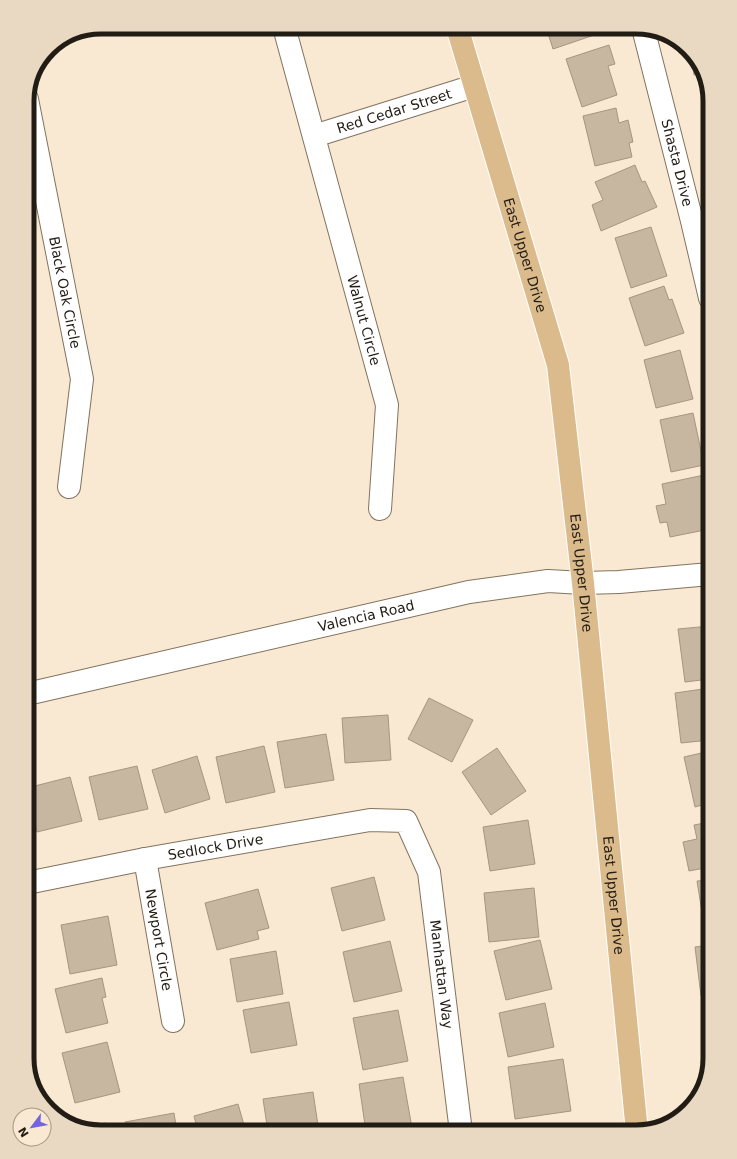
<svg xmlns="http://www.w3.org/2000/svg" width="737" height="1159" font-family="'DejaVu Sans',sans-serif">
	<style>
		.building { fill: #c7b7a1; stroke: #a59581 }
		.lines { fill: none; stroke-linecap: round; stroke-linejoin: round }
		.minor-casing { stroke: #82735f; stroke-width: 24 }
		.major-casing { stroke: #fff; stroke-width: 24 }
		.minor { stroke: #fff; stroke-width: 22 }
		.major { stroke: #dbbb8b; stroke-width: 22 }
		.labels { text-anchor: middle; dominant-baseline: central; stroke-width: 4; stroke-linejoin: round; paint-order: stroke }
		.street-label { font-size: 14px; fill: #211c14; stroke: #fae9d2 }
		.rim { fill: none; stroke: #211c14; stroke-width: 5 }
	</style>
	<rect width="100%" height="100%" fill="#fae9d2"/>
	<!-- building -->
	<g class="building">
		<polygon points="546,27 608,27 609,30 553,49"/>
		<polygon points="609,45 615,64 608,66 617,95 582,107 566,59"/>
		<polygon points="691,55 702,68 703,73 694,75"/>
		<polygon points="616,108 619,123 628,120 633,142 629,143 632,157 595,166 583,116"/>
		<polygon points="635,165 642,182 645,181 657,207 601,231 592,205 603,200 595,182"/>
		<polygon points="651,227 667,276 631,288 615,238"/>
		<polygon points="664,286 669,300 672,299 684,333 645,346 629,298"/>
		<polygon points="680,350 693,399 656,408 644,360"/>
		<polygon points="693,413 704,465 671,472 660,420"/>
		<polygon points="704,475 708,494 710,493 710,529 670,537 667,522 660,523 656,506 666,504 662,484"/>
		<polygon points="710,626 710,679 685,682 678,629"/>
		<polygon points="710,688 710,740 681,743 675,693"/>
		<polygon points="429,698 473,720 452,762 408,739"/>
		<polygon points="388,715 391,760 345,763 342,718"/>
		<polygon points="326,734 334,780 285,788 277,742"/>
		<polygon points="264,746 275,792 226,803 216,757"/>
		<polygon points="497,748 526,791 491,815 462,772"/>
		<polygon points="710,751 710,803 695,807 684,757"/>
		<polygon points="197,756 210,799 165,813 152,770"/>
		<polygon points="137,766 148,809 99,820 89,777"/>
		<polygon points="70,777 82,821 37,832 27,792 27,788"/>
		<polygon points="528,820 535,864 490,871 483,827"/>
		<polygon points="710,822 710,867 689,871 683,842 697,839 694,825"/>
		<polygon points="374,877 385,920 342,931 331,888"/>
		<polygon points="710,880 710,930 705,931 697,881"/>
		<polygon points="534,888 539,937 489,942 484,893"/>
		<polygon points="258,889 269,928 257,931 259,939 217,950 205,903"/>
		<polygon points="108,916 117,965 70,974 61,925"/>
		<polygon points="540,940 552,989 506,1000 494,951"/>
		<polygon points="390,941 402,991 354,1002 343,952"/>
		<polygon points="710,945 710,995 701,996 695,947"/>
		<polygon points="276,951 283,994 237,1002 230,959"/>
		<polygon points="102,978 106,997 102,998 108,1023 66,1033 55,989"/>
		<polygon points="289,1002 297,1045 251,1053 243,1010"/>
		<polygon points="545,1003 554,1047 508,1057 499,1013"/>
		<polygon points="398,1010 408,1061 363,1070 353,1018"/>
		<polygon points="107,1042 120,1092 75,1103 62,1053"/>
		<polygon points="563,1059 571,1111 515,1119 508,1067"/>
		<polygon points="403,1077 412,1128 387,1132 366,1132 359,1084"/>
		<polygon points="313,1092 319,1132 268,1132 263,1099"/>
		<polygon points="238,1104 246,1132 198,1132 194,1116"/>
		<polygon points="174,1113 177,1132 127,1132 125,1122"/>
		<polygon points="106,1123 108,1132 96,1132 82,1127"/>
	</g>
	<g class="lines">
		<defs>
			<g id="minor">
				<path id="s1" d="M284,27l103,378 -7,104"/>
				<path id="s2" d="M643,28l49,193 18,77"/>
				<path id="s3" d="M27,99l55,280 -13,108"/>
				<path id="s4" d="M314,136l160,-50"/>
				<path id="s5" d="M27,694l442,-102 79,-11 35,2 36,-1 91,-8"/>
				<path id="s6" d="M145,859l28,162"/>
				<path id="s7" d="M27,883l118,-24 225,-39 36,1 23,51 32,260"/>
			</g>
			<g id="major">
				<path id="s8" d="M457,27l101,338 25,218 54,549"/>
			</g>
		</defs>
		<!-- minor casing -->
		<use href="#minor" class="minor-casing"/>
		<!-- major casing -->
		<use href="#major" class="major-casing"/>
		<!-- minor -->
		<use href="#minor" class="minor"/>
		<!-- major -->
		<use href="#major" class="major"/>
	</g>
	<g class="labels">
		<!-- street labels -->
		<g class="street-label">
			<text stroke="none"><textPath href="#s4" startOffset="84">Red Cedar Street</textPath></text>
			<text stroke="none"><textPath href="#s2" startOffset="139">Shasta Drive</textPath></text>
			<text stroke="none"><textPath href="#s8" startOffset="238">East Upper Drive</textPath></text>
			<text stroke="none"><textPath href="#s3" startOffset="197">Black Oak Circle</textPath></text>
			<text stroke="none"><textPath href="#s1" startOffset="304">Walnut Circle</textPath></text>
			<text stroke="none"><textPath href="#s8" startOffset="562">East Upper Drive</textPath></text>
			<text stroke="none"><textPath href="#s5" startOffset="348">Valencia Road</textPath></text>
			<text stroke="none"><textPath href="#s7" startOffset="192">Sedlock Drive</textPath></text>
			<text stroke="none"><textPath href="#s8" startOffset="886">East Upper Drive</textPath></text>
			<text stroke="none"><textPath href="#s6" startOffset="82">Newport Circle</textPath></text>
			<text stroke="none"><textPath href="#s7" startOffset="544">Manhattan Way</textPath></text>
		</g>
	</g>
	<!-- crop -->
	<path d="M0 0H737V1159H0ZM101 34H636A67 67 0 0 1 703 101V1058A67 67 0 0 1 636 1125H101A67 67 0 0 1 34 1058V101A67 67 0 0 1 101 34Z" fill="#e9d9c3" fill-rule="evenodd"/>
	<path class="rim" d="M101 34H636A67 67 0 0 1 703 101V1058A67 67 0 0 1 636 1125H101A67 67 0 0 1 34 1058V101A67 67 0 0 1 101 34Z"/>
	<!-- north arrow -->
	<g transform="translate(32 1127) rotate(238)"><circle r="19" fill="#fae9d2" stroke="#a39786"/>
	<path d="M0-3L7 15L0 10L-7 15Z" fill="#7365df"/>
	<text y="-6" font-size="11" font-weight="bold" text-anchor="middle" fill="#211c14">N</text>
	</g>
</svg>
